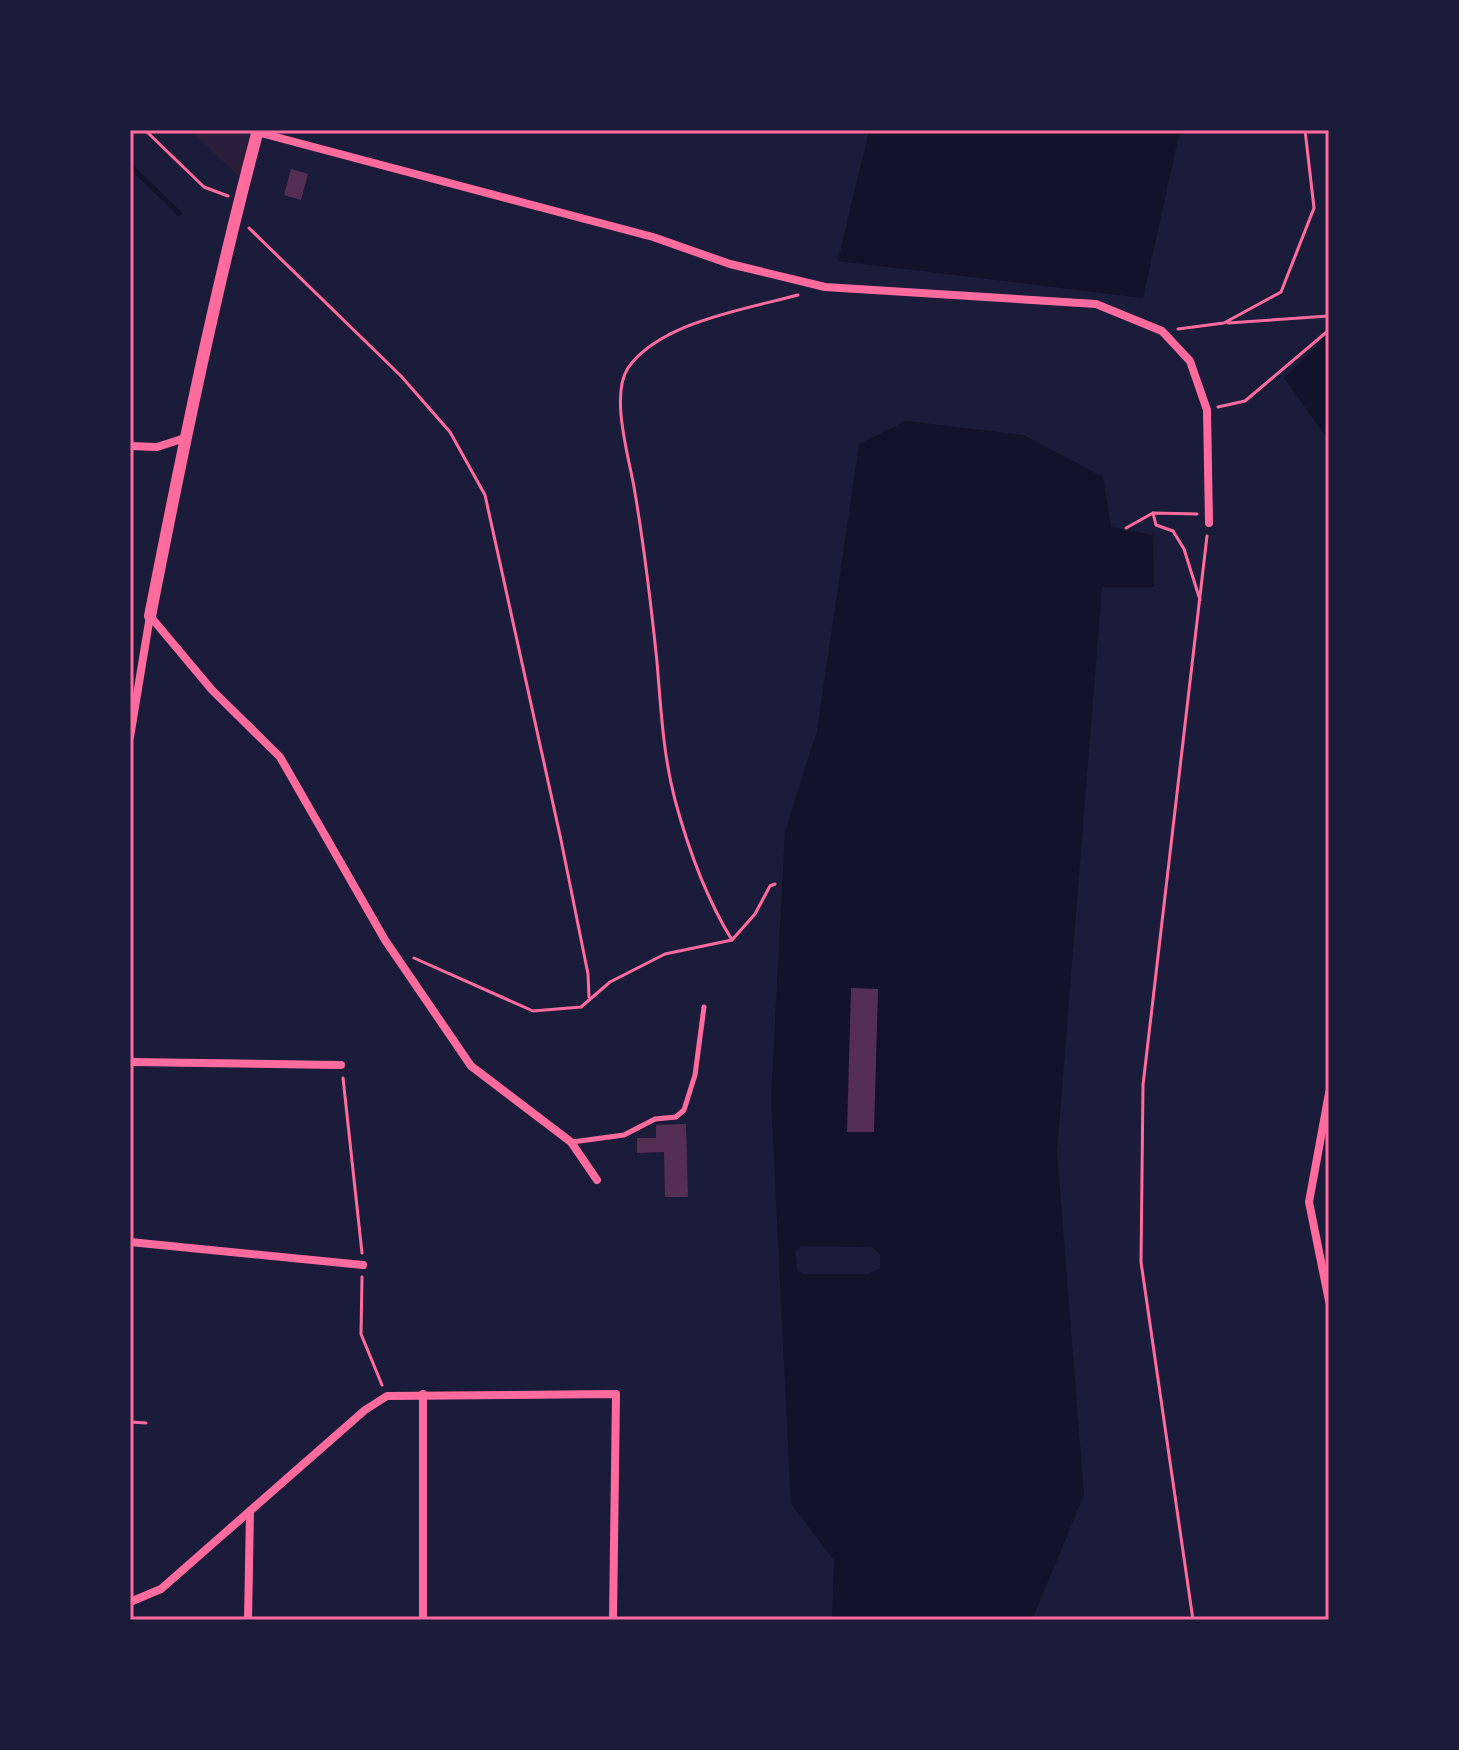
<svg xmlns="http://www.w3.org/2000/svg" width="1459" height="1750" font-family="'Sofia Sans Condensed',sans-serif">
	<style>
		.green { fill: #2a1e3b }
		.water { fill: #12122b }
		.pier { fill: #1b1b3a }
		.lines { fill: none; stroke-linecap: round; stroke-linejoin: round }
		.stream { stroke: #12122b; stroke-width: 5 }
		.building { fill: #542f53 }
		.path { stroke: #ff6b9d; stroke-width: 3 }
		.service { stroke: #ff6b9d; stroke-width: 5 }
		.minor { stroke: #ff6b9d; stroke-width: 8 }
		.tertiary { stroke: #ff6b9d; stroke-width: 12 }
		.neatline { fill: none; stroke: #ff6b9d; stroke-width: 3 }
	</style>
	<rect width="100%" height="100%" fill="#1b1b3a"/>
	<!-- green -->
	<polygon class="green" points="190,130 252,130 241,178"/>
	<!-- water -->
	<g class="water">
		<polygon points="869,130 1180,130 1143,298 838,261"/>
		<polygon points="1329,333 1329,441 1284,378"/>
		<polygon points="906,421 1024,435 1103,477 1111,527 1153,535 1154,587 1102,587 1057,1151 1084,1495 1032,1620 832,1620 834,1560 791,1504 771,1099 785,831 817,731 859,444"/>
	</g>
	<!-- pier -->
	<polygon class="pier" points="801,1246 872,1247 880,1254 880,1268 869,1274 803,1274 797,1269 795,1251"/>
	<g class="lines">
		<!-- stream -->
		<polyline class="stream" points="130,166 179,213"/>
	</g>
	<!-- building -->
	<g class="building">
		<polygon points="291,169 308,174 301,200 284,195"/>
		<polygon points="851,988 878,989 874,1132 847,1132"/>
		<polygon points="686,1124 688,1197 665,1197 664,1152 637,1153 637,1138 656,1138 656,1125"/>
	</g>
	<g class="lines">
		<!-- path -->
		<g class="path">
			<polyline points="145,130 204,187 228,196"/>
			<polyline points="249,228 401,376 450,432 485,495 561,840 588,974 589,997"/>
			<polyline points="1228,323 1329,316"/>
			<polyline points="1178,329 1224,323 1281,292 1314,208 1305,130"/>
			<polyline points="1218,407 1245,401 1329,330"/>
			<polyline points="1153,513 1156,525 1173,531 1184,549 1200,600"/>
			<polyline points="1126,528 1153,513 1197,514"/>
			<polyline points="732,940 755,914 770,886 775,884"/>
			<path d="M414,958l119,53 48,-4 29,-25 55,-28 67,-14c-26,-42 -44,-92 -57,-140 -12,-46 -14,-91 -18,-138 -6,-58 -13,-117 -23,-175 -5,-29 -24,-92 -6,-119 32,-46 119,-59 170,-73"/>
			<polyline points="343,1078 362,1253"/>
			<polyline points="362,1277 361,1334 382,1385"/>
			<polyline points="130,1422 146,1423"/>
			<polyline points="1193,1620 1141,1262 1143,1085 1207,536"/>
		</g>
		<!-- service -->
		<polyline class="service" points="572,1142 624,1135 655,1119 676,1117 684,1110 695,1075 704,1007"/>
		<!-- minor -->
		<g class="minor">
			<polyline points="257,132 653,237 730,264 825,287 1096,304 1162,331 1190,361 1207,410 1209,523"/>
			<polyline points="130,446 157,447 185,438"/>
			<polyline points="150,616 212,690 280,757 385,940 471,1066 571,1142 597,1180"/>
			<polyline points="130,737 150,616"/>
			<polyline points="130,1062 341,1065"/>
			<polyline points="1329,1093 1309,1202 1329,1301"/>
			<polyline points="130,1242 363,1265"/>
			<polyline points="423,1394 423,1620"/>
			<polyline points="130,1602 161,1589 365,1410 387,1396 616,1394 613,1620"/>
			<polyline points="248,1620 250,1511"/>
		</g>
		<!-- tertiary -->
		<path class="tertiary" d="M150,616c32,-163 65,-325 108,-486"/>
	</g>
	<!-- border -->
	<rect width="1459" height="1750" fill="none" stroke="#1b1b3a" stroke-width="264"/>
	<rect x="132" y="132" width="1195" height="1486" class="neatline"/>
</svg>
